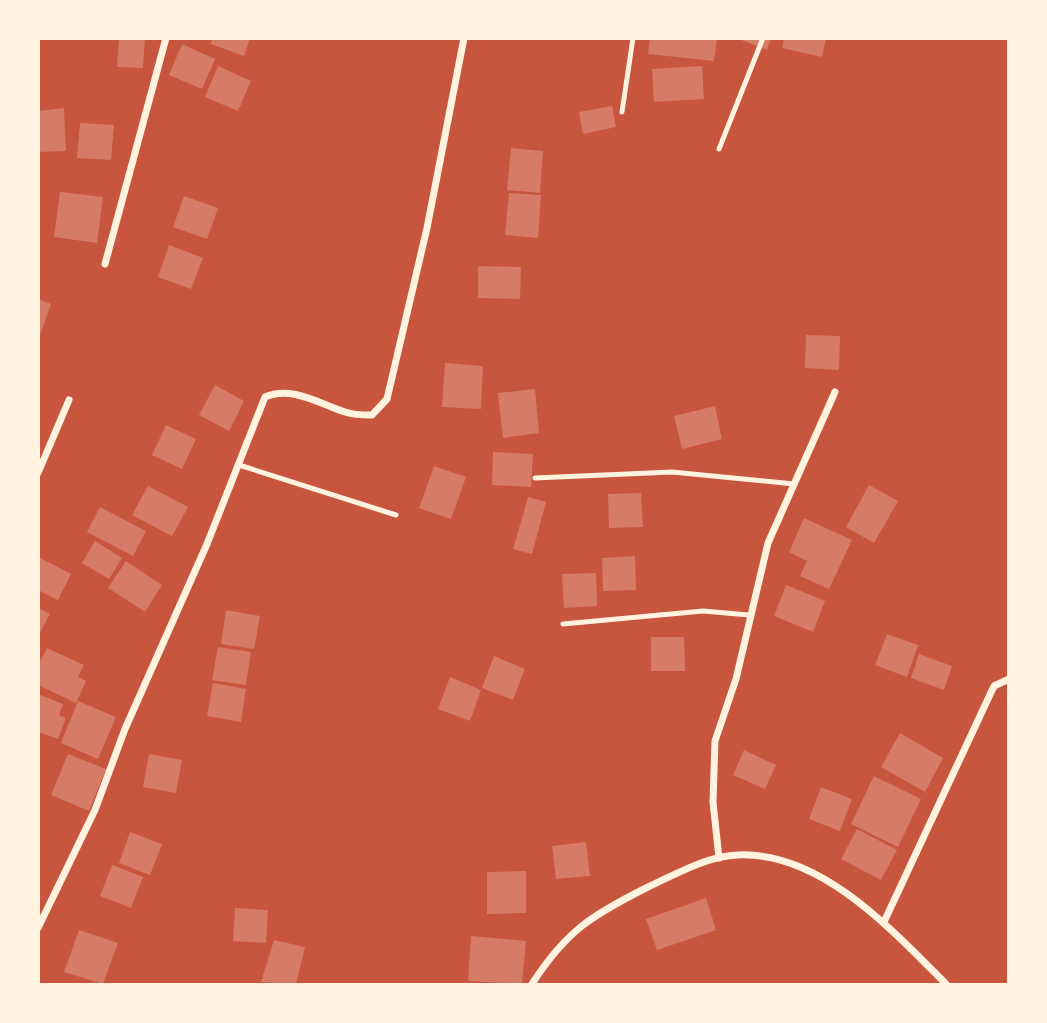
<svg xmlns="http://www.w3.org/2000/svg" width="1047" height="1023" font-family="Montserrat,sans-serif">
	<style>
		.building { fill: #d67c66 }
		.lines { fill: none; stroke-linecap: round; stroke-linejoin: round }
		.service { stroke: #fff3e0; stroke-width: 5 }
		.minor { stroke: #fff3e0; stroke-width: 7 }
	</style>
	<rect width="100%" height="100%" fill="#c8553d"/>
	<!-- building -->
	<g class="building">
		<polygon points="119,38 145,38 143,68 117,67"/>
		<polygon points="212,38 250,38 244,56 211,44"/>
		<polygon points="650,38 717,38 714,61 648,54"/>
		<polygon points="736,38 771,38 767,50"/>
		<polygon points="784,38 826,38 822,57 782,48"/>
		<polygon points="182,44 215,59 202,89 169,75"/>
		<polygon points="218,66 251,81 238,111 205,97"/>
		<polygon points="702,66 704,99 654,102 652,69"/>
		<polygon points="612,106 616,127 583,134 579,112"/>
		<polygon points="64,108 66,151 38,152 38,111"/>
		<polygon points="80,123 114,125 111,160 77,158"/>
		<polygon points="511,148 543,151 540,193 507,190"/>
		<polygon points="60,192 103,197 97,243 54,237"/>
		<polygon points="509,193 541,195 538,238 505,235"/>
		<polygon points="184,196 218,208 207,239 173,227"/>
		<polygon points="169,245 203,258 191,289 158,277"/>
		<polygon points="478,266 521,267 520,299 478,298"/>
		<polygon points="38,299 51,304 39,338 38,338"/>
		<polygon points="806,335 840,336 839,370 805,368"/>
		<polygon points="445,363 483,366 481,409 442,407"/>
		<polygon points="215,385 244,401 229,431 199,415"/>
		<polygon points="535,389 539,433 503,438 498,393"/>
		<polygon points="715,406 722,439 682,449 674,416"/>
		<polygon points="166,425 196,439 182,469 152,455"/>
		<polygon points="493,452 533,454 531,487 492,485"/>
		<polygon points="434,466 466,477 451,519 419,508"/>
		<polygon points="869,485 898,501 874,543 846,527"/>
		<polygon points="148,486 188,507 172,536 132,515"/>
		<polygon points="641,493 643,527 609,528 608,494"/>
		<polygon points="528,497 546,502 532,554 513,549"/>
		<polygon points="100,507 146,531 133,556 87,532"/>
		<polygon points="804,518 852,540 829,589 800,576 807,561 789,552"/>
		<polygon points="95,541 122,558 109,579 82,563"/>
		<polygon points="635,556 636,590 603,591 602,558"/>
		<polygon points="38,557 71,574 58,600 38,590"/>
		<polygon points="126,561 162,585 145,612 108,588"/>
		<polygon points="596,573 597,606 564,608 562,574"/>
		<polygon points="786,585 825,601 813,632 774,616"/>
		<polygon points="38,608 50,614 38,636"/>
		<polygon points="226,610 260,616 254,649 221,644"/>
		<polygon points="887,634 918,645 907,677 875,665"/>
		<polygon points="651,637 684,637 685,671 651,671"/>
		<polygon points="218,647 251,652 246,685 212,680"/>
		<polygon points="47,648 84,665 78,677 86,681 76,703 38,685 38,665"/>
		<polygon points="919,654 952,666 944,690 911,678"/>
		<polygon points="494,656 525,669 513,700 482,688"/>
		<polygon points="450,677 481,690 470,721 438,709"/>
		<polygon points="213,683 246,689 241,722 207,716"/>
		<polygon points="38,694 63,704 59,715 66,718 58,739 38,732"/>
		<polygon points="78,701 116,717 98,759 61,743"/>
		<polygon points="900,733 943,758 925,792 881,767"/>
		<polygon points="744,750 776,765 765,789 733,775"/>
		<polygon points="68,754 106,769 89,811 51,795"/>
		<polygon points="149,754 182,760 176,793 143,787"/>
		<polygon points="874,776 921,799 898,847 851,824"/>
		<polygon points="821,787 852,799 840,831 809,819"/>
		<polygon points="857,829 897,850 881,880 841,859"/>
		<polygon points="130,832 162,844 150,875 119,863"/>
		<polygon points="586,842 590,876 556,879 552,846"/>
		<polygon points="112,865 143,877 131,908 100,896"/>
		<polygon points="526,871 526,913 487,914 487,872"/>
		<polygon points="706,898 716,930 657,950 646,919"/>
		<polygon points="235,908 268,910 266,943 233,941"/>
		<polygon points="79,930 118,943 103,984 64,972"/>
		<polygon points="471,936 526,941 522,984 468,981"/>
		<polygon points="274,940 305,947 296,984 261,982"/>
	</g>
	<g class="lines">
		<!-- service -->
		<g class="service">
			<polyline points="622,112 633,38"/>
			<polyline points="719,149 763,38"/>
			<polyline points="239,465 396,515"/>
			<polyline points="535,478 672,472 794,484"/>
			<polyline points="563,624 703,611 749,615"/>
		</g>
		<!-- minor -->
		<g class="minor">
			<polyline points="105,264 166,38"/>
			<polyline points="38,473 69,400"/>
			<polyline points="719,858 713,802 715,741 736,679 768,543 835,392"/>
			<polyline points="884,922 994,686 1009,679"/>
			<path d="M38,928l57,-118 30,-81 82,-185 58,-147c26,-12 55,7 80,15 9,3 18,3 27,3l15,-16 40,-171 37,-190"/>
			<path d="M532,984c34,-53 60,-69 116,-97 28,-13 59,-31 90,-32 83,-4 155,76 208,129"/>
		</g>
	</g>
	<!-- border -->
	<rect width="1047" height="1023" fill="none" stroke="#fff3e0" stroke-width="80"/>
</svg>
